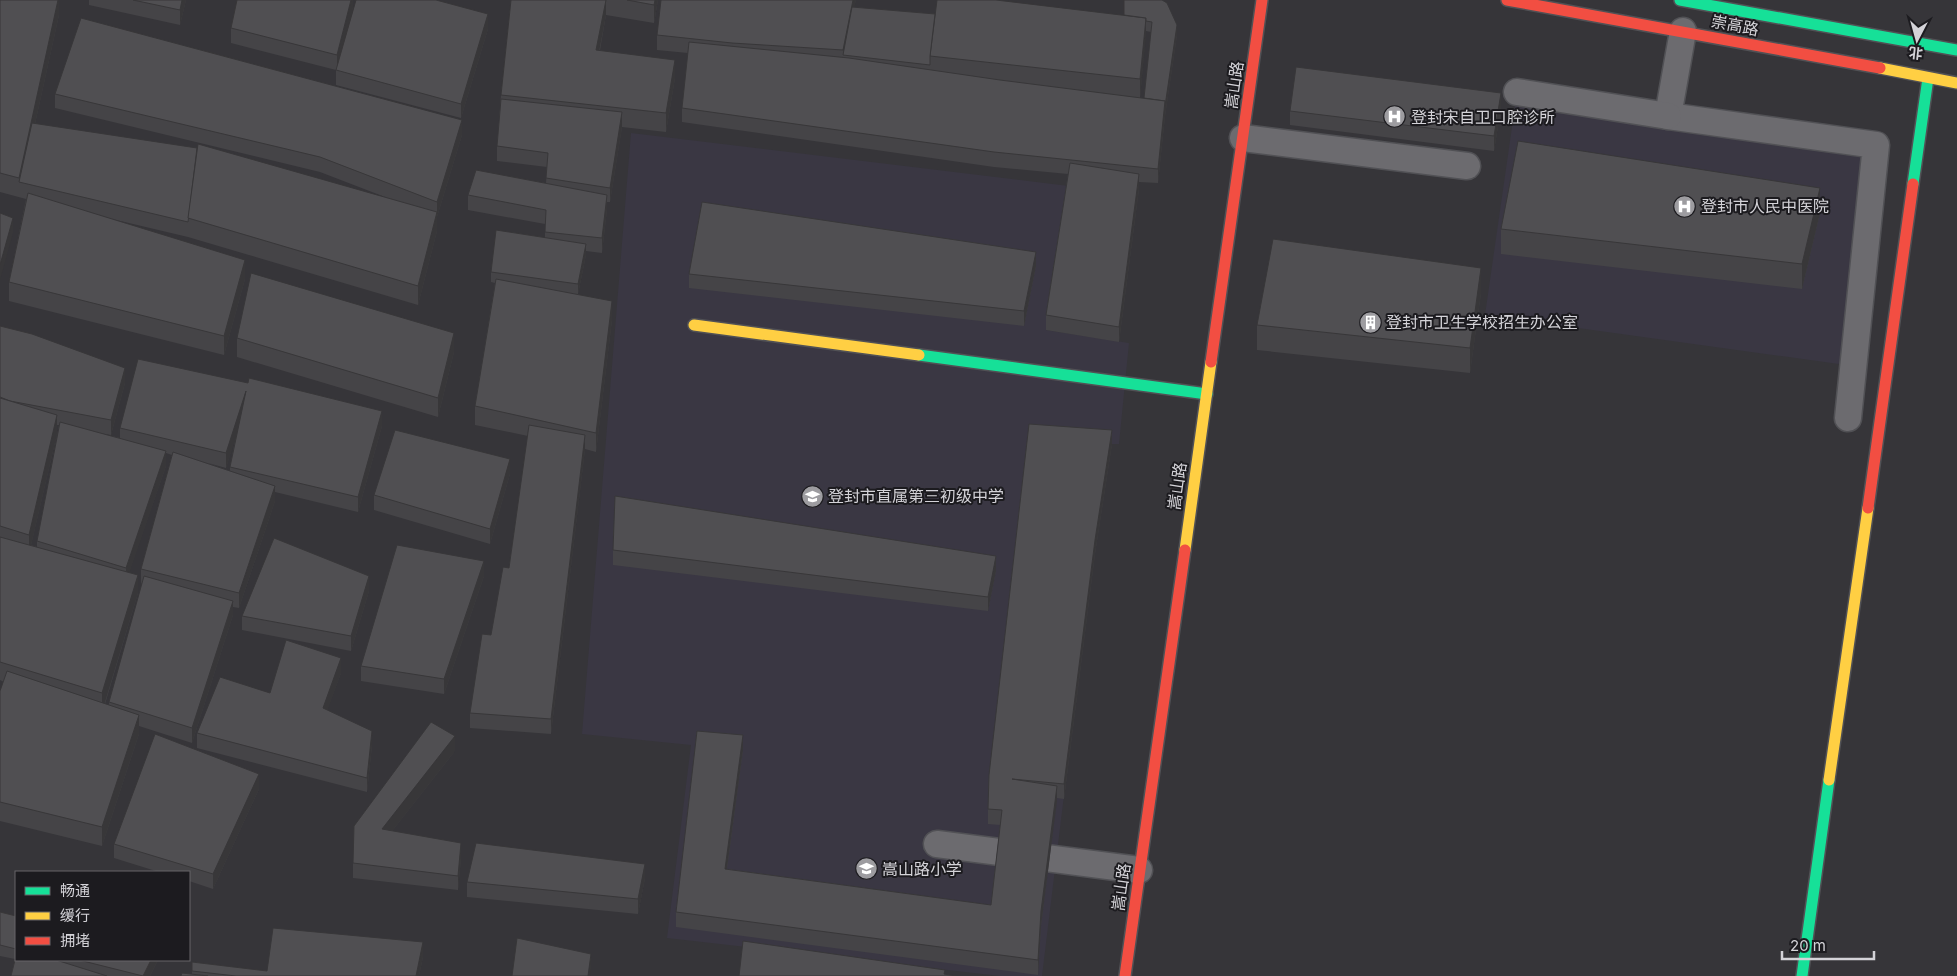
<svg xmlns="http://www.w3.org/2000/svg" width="1957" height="976" font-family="Inter,'Noto Sans SC',sans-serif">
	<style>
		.built { fill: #3a3743 }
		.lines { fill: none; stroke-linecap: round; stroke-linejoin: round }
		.street-casing { stroke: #515155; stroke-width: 29 }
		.fast-casing { stroke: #515155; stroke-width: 14 }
		.slow-casing { stroke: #515155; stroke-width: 14 }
		.jam-casing { stroke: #515155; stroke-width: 14 }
		.street { stroke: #6c6b6f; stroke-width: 26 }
		.fast { stroke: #16e098; stroke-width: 11 }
		.slow { stroke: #ffcf43; stroke-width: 11 }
		.jam { stroke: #f24e42; stroke-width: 11 }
		.wall { fill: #454447; fill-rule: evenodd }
		.shaded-wall { fill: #383739 }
		.building { fill: #504f52; stroke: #383739 }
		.labels { text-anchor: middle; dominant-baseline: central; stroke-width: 4; stroke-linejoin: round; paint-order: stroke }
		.street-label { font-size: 16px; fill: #d4d3d8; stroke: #1c1b1f }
		.poi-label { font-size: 16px; fill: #d4d3d8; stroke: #1c1b1f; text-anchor: start }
	</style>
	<rect width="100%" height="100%" fill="#363539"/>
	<!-- built -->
	<g class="built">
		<polygon points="1517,92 1876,145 1853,366 1485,315"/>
		<polygon points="631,133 1069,186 1046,330 1129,343 1119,444 1028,444 989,774 1065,787 1042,976 1000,976 667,938 691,745 582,734"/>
	</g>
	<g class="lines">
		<defs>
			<g id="street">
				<polyline points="1683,31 1668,116 1876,145 1848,418"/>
				<polyline points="1517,92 1668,116"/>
				<polyline points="1243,138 1467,166"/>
				<polyline points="937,844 1139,870"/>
			</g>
			<g id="fast">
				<polyline points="1680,0 1957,50"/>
				<polyline points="1913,184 1928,78"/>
				<polyline points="919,355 1207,394"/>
				<polyline points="1802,976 1829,780"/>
			</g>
			<g id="slow">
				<polyline points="1880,68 1957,83"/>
				<polyline points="694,325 919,355"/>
				<polyline points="1185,550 1211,362"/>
				<polyline points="1829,780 1868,508"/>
			</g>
			<g id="jam">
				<polyline points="1507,0 1880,68"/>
				<polyline points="1211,362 1262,0"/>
				<polyline points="1868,508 1913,184"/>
				<polyline points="1125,976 1185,550"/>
			</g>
		</defs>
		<!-- street casing -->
		<use href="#street" class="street-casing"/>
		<!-- fast casing -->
		<use href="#fast" class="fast-casing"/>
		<!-- slow casing -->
		<use href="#slow" class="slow-casing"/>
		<!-- jam casing -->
		<use href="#jam" class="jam-casing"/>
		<!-- street -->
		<use href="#street" class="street"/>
		<!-- fast -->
		<use href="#fast" class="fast"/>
		<!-- slow -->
		<use href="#slow" class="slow"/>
		<!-- jam -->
		<use href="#jam" class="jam"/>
	</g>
	<!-- wall -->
	<g class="wall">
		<polygon points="0,0 59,0 59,15 35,124 385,197 320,172 55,108 55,94 462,135 437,217 437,231 418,305 188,237 112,219 245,279 224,355 9,301 9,282 26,199 0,192"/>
		<polygon points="89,0 186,0 180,25 89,5"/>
		<polygon points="353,0 353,8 342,48 488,29 461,118 336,85 336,70 231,43 231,28"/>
		<polygon points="511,0 658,0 654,23 606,15 600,50 675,78 666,132 622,127 610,202 607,202 607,209 602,253 586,251 586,255 578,294 612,320 596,452 585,449 551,734 470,728 470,713 509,568 528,436 475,425 475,406 495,283 491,282 491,272 545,238 545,224 468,210 468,195 546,183 547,167 497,161 497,146 501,95"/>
		<path d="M856,0l-2,7 81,7 189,1v-15l53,35 -12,81 -7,67 -19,-1v7l-20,153 -73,-12v-15l22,-141 -74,-7 -312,-45v-14l6,-55 -31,-3v-15zM1146,31l5,1 -7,66h-4z"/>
		<polygon points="1501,108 1494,151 1290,125 1290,111"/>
		<polygon points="1820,213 1802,289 1501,254 1501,229"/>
		<polygon points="1036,266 1024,326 689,288 689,274"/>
		<polygon points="1481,293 1470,373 1257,350 1257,325"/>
		<path d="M0,326l125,57 -14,52 -12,-2 21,5v-10l262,-2 -24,86 -83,-20v9l-36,107 -6,-1v8l-41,128 -53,-17v8l-37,112 -102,-25v-130l4,-9 -4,-2zM57,425h2l-22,116v6l-6,-2 26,-111zM236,435l-6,32v4l-22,-8 18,5zM166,453l6,2 -31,114v14l1,1 -33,118v3l-4,-1 33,-111 -9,-21 37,-106z"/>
		<polygon points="237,338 454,352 438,417 237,357"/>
		<polygon points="1112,444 1095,554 1064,799 1057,798 1041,926 1038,975 676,927 676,912 743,750 727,869 991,905 1000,825 988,824 988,809"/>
		<polygon points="510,474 490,544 374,510 374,495"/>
		<polygon points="613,550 996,571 988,611 613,565"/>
		<polygon points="484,576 444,694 361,681 361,666"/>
		<polygon points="369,591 351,651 242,630 242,616"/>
		<polygon points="341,673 327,710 372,746 367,792 197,748 197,733 270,693"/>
		<polygon points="455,751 392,831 461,858 458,890 353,878 353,863"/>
		<polygon points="259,789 213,889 189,881 189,872 159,872 114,858 114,844"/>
		<polygon points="645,878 638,914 467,897 467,882"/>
		<polygon points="0,912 16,916 16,960 158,960 150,976 11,976 15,959 0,956"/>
		<polygon points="423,957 419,976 181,976 192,974 192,962 267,971"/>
	</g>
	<!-- shaded-wall -->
	<g class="shaded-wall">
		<polygon points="58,0 59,0 59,15 22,183 19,182 19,178"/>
		<polygon points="182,0 186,0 180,25 180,10"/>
		<polygon points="351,0 353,0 353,8 337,70 337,55"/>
		<polygon points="606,0 606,15 596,68 596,50"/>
		<polygon points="655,0 658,0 654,23 654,5"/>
		<polygon points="853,0 856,0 845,55 843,55 843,50"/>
		<polygon points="488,14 488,29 461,118 461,104"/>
		<polygon points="1146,18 1146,37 1140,98 1140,79"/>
		<polygon points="1177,25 1177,35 1165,116 1158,183 1158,169 1165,101"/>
		<polygon points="675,60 675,78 666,132 666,113"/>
		<polygon points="1501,93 1501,108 1494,151 1494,136"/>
		<polygon points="622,112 622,127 610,202 610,188"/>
		<polygon points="462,120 462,135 437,217 437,202"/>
		<polygon points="1139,174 1139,189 1119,342 1119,327"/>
		<polygon points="1820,188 1820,213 1802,289 1802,264"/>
		<polygon points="607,195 607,209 602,253 602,238"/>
		<polygon points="437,212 437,231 418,305 418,286"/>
		<polygon points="13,218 13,233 0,280 0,265"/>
		<polygon points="586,244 586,255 578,294 578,284"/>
		<polygon points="1036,252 1036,266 1024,326 1024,311"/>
		<polygon points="245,260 245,279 224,355 224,336"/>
		<polygon points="1481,268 1481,293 1470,373 1470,348"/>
		<polygon points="612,301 612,320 596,452 596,433"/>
		<polygon points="454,333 454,352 438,417 438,398"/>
		<polygon points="125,368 125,383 111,435 111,420"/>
		<polygon points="246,391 246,406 226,468 226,453"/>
		<polygon points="382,411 382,426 358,512 358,497"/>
		<polygon points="57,415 57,434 29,554 29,535"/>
		<polygon points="1112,430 1112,444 1095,554 1064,799 1064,784 1095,540"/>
		<polygon points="585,435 585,450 551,734 551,719"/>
		<polygon points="166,451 166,466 126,583 126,568"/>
		<polygon points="510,459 510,474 490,544 490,529"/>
		<polygon points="275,486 275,501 239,608 239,593"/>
		<polygon points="996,556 996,571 988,611 988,597"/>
		<polygon points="484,561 484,576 444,694 444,679"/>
		<polygon points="138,575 138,593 102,712 102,693"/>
		<polygon points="369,576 369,591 351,651 351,636"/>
		<polygon points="233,601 233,615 192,743 192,728"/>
		<polygon points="341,658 341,673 323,723 323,708"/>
		<polygon points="139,715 139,734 102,846 102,827"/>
		<polygon points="372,731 372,746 367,792 367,778"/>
		<polygon points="743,735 743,750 725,883 725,869"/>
		<polygon points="455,736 455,751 382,844 382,829"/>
		<polygon points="259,774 259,789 213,889 213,874"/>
		<polygon points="1057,786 1057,801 1041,926 1038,975 1038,960 1041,911"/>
		<polygon points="461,843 461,858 458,890 458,876"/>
		<polygon points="645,864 645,878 638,914 638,899"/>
		<polygon points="423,942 423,957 419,976 416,976"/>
		<polygon points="591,954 591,969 590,976 588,976"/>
		<polygon points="151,960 158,960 150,976 143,976"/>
	</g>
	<!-- building -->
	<g class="building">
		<polygon points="0,0 58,0 19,178 0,173"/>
		<polygon points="133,0 182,0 180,10"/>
		<polygon points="237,0 351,0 337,55 231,28"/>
		<polygon points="356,0 436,0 488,14 461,104 336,70"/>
		<polygon points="511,0 606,0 596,50 675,60 666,113 501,95"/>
		<polygon points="627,0 655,0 654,5"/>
		<polygon points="661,0 853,0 843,50 732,43 657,35"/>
		<polygon points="937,0 996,0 1146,18 1140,79 930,56"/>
		<polygon points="1124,0 1162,0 1167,3 1177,25 1165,106 1165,101 1144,98 1152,22 1146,21 1146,18 1124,15"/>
		<polygon points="852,7 935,14 930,56 930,65 843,55"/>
		<polygon points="81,18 462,120 437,202 320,157 55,94"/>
		<polygon points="689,42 849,58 1000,80 1165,101 1158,169 994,152 682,108"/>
		<polygon points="1296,67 1501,93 1494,136 1290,111"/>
		<polygon points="501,99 622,112 610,188 546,178 548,153 497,146"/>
		<polygon points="32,123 197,148 188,222 19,182"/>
		<polygon points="1518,141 1820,188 1802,264 1501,229"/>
		<polygon points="198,144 437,212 418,286 188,218"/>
		<polygon points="1070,163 1139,174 1119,327 1046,315"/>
		<polygon points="476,170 607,195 602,238 545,232 546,210 468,195"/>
		<polygon points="28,193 245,260 224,336 9,282"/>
		<polygon points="702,202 1036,252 1024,311 689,274"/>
		<polygon points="0,213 13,218 0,265"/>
		<polygon points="496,230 586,244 578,284 491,272"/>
		<polygon points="1273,239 1481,268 1470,348 1257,325"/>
		<polygon points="251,273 454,333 438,398 237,338"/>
		<polygon points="496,279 612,301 596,433 475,406"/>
		<polygon points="0,326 32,334 125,368 111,420 10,401 0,397"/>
		<polygon points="138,359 248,383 249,378 382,411 358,497 230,467 246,391 226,453 120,428"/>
		<polygon points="0,398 57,415 29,535 0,526"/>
		<polygon points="60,422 166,451 126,568 37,541"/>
		<polygon points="1029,424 1112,430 1095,540 1064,784 1012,779 1057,786 1041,911 1038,960 676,912 697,731 743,735 725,869 991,905 1002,810 988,809 989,775"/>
		<polygon points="529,425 585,435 551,719 470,713 482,634 491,635 503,567 509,568"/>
		<polygon points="395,430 510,459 490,529 374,495"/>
		<polygon points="173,452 275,486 239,593 141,569"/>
		<polygon points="615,496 996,556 988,597 613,550"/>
		<polygon points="0,537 138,575 102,693 0,662"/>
		<polygon points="274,538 369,576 351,636 242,616"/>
		<polygon points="397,545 484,561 444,679 361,666"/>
		<polygon points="144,576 233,601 192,728 109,702"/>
		<polygon points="286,640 341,658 323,708 372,731 367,778 197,733 220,677 270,693"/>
		<polygon points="7,671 139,715 102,827 0,802 0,691"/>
		<polygon points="431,722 455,736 382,829 461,843 458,876 353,863 354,826"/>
		<polygon points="155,734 259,774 213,874 114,844"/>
		<polygon points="476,843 645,864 638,899 467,882"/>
		<polygon points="0,912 16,916 16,949 0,945"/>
		<polygon points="273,928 423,942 416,976 236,976 192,971 192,962 267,971"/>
		<polygon points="517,938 591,954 588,976 512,976"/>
		<polygon points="743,941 945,970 944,974 956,976 739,976"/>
		<polygon points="16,956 16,960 56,960 107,976 11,976"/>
		<polygon points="79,960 151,960 143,976"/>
		<polygon points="182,973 208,976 181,976"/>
	</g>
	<!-- icons -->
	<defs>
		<symbol id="hospital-disc" viewBox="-11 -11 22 22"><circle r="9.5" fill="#9d9ca0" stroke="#1c1b1f"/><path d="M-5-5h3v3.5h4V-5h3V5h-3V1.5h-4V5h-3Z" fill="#fff"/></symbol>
		<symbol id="building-disc" viewBox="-11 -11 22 22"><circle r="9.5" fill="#9d9ca0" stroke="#1c1b1f"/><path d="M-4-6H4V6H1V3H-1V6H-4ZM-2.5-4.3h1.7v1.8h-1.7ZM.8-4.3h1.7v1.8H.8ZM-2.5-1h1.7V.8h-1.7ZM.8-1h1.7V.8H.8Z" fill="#fff"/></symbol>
		<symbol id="school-disc" viewBox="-11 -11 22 22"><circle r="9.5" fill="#9d9ca0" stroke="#1c1b1f"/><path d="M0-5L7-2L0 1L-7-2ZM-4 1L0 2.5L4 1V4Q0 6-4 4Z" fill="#fff"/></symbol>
	</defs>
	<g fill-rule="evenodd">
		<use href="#hospital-disc" x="1382" y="104" width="25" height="25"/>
		<use href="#hospital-disc" x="1672" y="194" width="25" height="25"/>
		<use href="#building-disc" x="1358" y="310" width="25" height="25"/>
		<use href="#school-disc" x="800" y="484" width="25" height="25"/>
		<use href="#school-disc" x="854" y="856" width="25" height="25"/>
	</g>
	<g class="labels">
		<!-- street labels -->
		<g class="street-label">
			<text transform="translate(1735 25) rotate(11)">崇高路</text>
			<text transform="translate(1234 85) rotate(-82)">嵩山路</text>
			<text transform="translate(1177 486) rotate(-82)">嵩山路</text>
			<text transform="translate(1121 887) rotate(-82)">嵩山路</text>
		</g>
		<!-- poi labels -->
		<g class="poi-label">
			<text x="1411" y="117">登封宋自卫口腔诊所</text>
			<text x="1701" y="206">登封市人民中医院</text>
			<text x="1386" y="322">登封市卫生学校招生办公室</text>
			<text x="828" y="496">登封市直属第三初级中学</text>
			<text x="882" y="869">嵩山路小学</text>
		</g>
	</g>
	<!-- legend -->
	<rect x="15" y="871" width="175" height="90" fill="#1c1b1f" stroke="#666569"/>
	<rect x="25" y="887" width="25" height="8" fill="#16e098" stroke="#666569"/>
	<text x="60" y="896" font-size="15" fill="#d4d3d8">畅通</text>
	<rect x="25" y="912" width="25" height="8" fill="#ffcf43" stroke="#666569"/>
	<text x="60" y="921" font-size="15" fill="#d4d3d8">缓行</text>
	<rect x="25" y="937" width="25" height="8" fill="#f24e42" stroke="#666569"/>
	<text x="60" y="946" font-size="15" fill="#d4d3d8">拥堵</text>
	<!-- north arrow -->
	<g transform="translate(1917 40) rotate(186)" stroke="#1c1b1f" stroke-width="4" paint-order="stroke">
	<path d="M0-4L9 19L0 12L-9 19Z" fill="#d4d3d8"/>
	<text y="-8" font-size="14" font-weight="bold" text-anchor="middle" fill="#d4d3d8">北</text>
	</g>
	<!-- scale -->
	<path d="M1782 951v8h92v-8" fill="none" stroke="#d4d3d8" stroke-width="2.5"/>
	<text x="1790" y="951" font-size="15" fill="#d4d3d8" stroke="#1c1b1f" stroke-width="4" paint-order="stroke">20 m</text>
</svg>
